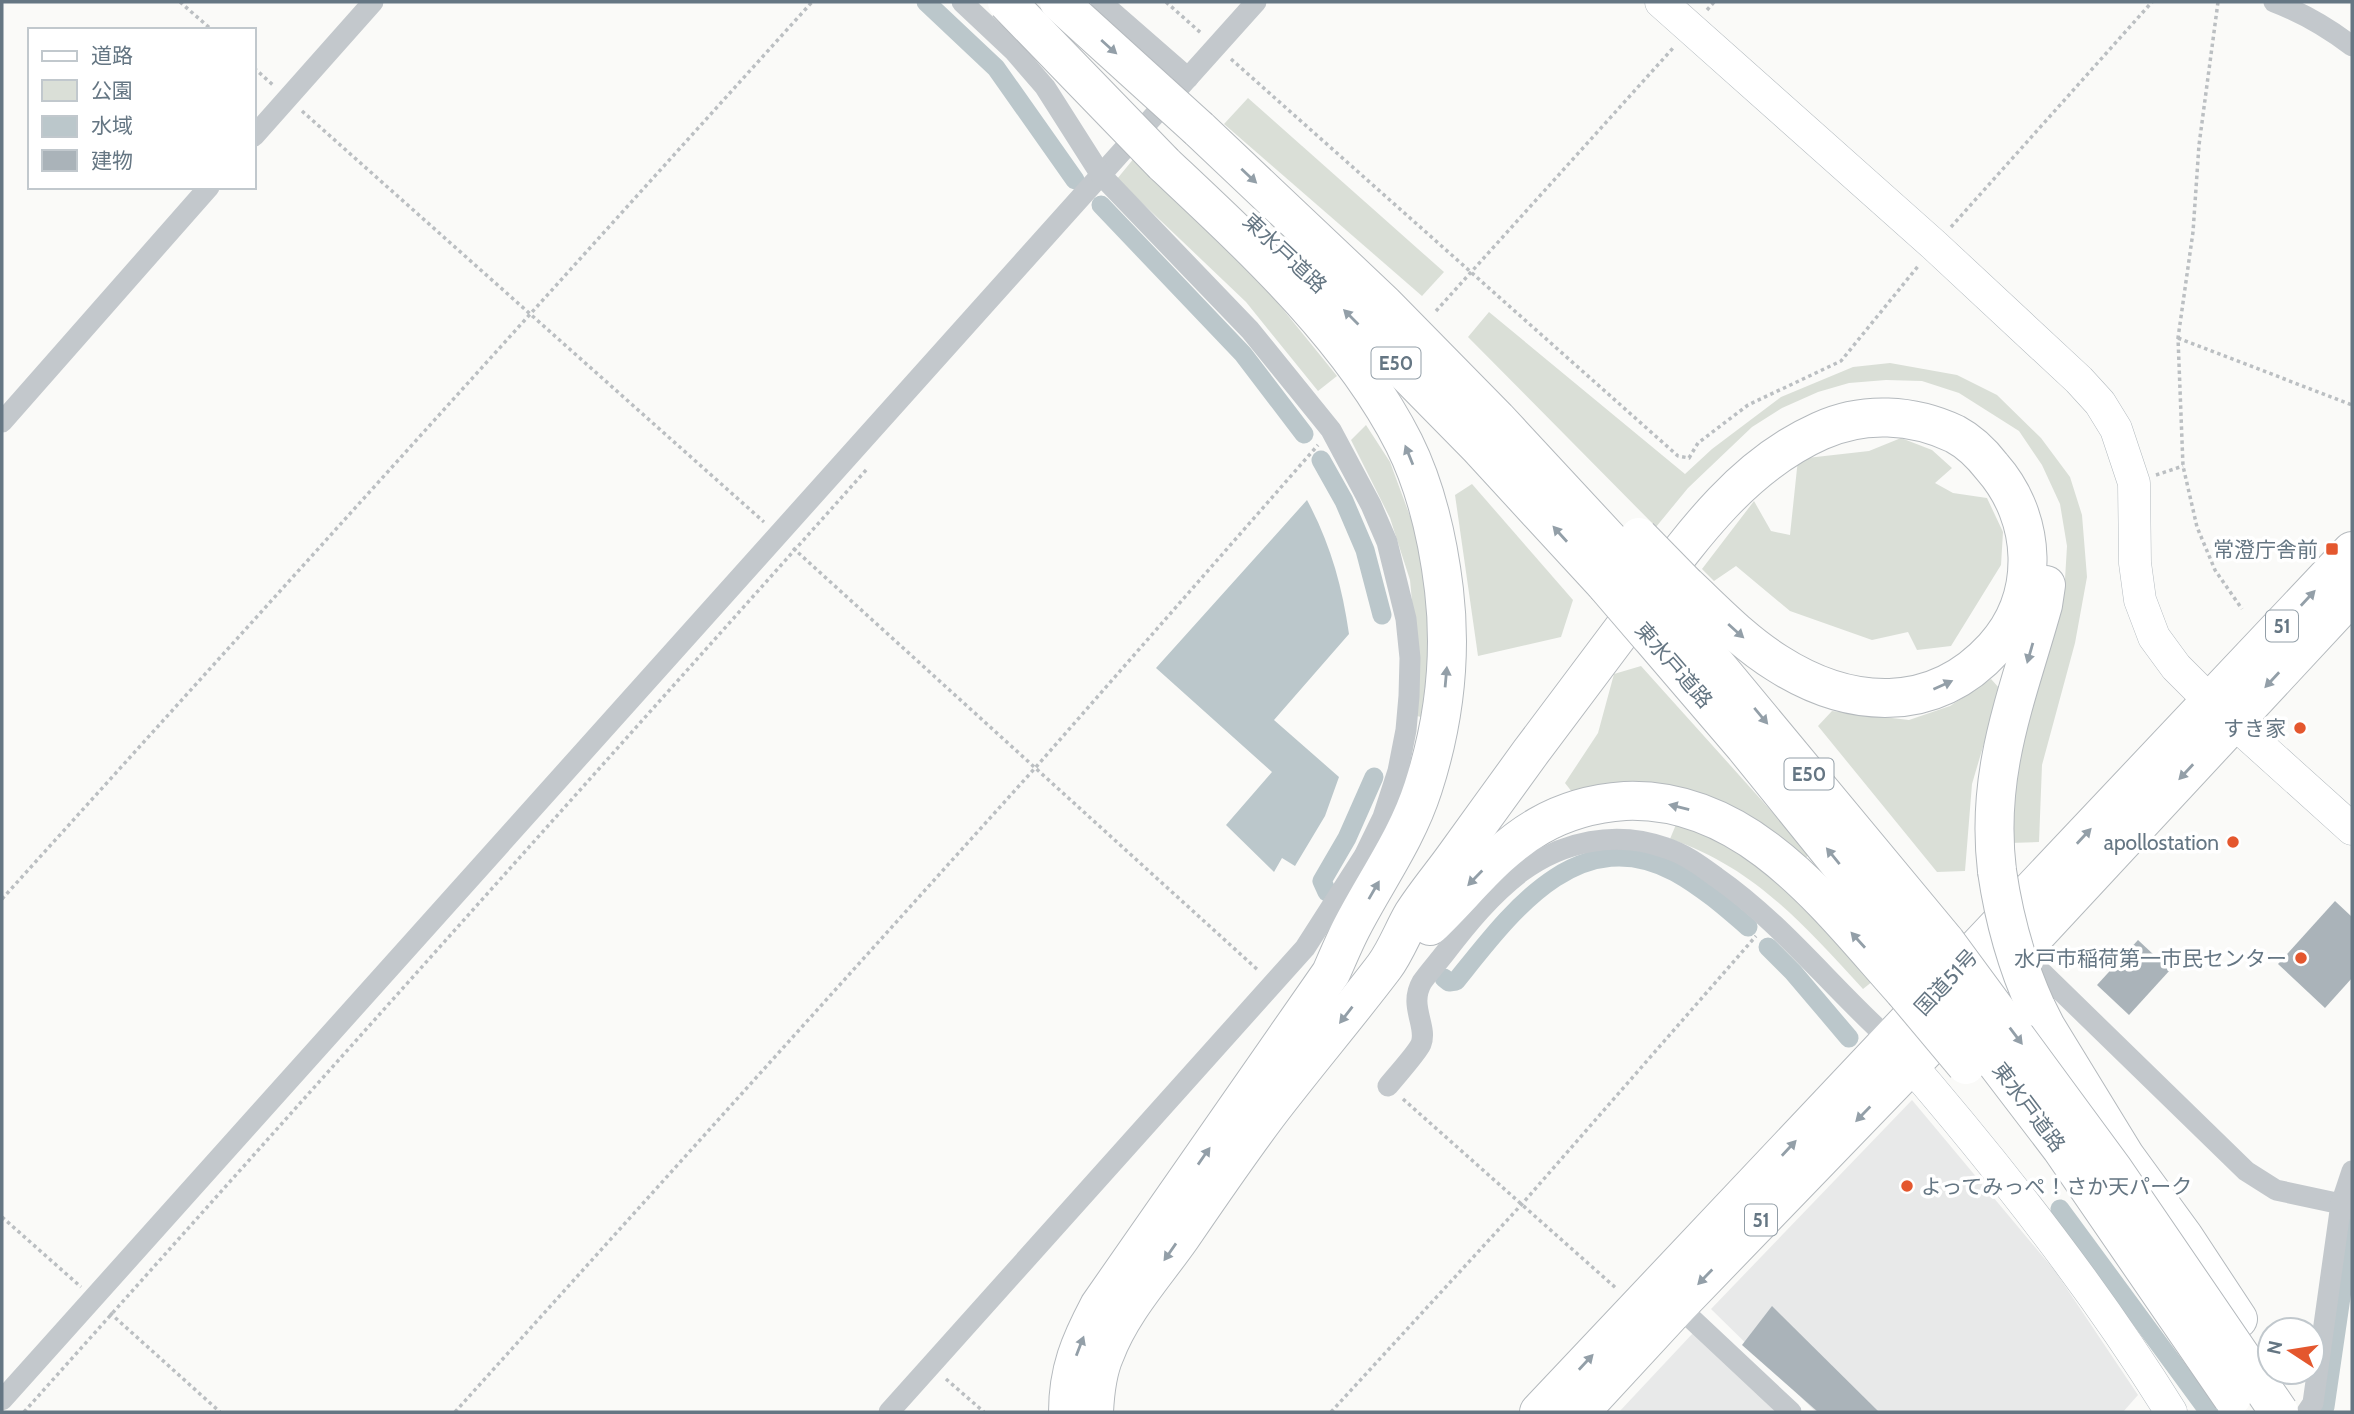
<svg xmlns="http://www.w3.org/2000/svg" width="2354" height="1414" font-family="Cabin,'Noto Sans JP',sans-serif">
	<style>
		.built { fill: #e8e9e9 }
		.green { fill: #dadfd7 }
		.water { fill: #bbc7cb }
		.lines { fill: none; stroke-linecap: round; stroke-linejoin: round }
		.canal { stroke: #bbc7cb; stroke-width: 19 }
		.building { fill: #aab3b9 }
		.secondary-casing { stroke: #b3babf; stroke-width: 33 }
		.highway-casing { stroke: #b4b9bd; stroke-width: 40 }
		.path { stroke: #bbbfc2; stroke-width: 3.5; stroke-dasharray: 3.5 3.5; stroke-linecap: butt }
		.street { stroke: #c3c8cc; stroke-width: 21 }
		.secondary { stroke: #fff; stroke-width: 32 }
		.highway { stroke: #fff; stroke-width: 38 }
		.highway-bridge-casing { stroke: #b4b9bd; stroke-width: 40; stroke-linecap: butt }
		.highway-bridge { stroke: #fff; stroke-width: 38 }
		.oneway { fill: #939fa8 }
		.poi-dot { fill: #e4572e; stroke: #fff; stroke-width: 2.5 }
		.labels { text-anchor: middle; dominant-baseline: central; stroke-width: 7; stroke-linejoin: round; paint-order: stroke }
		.shield { fill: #fff; stroke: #939fa8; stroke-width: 2 }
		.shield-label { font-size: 19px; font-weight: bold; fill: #657683 }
		.street-label { font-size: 21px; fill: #657683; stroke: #fff }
		.poi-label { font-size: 21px; fill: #657683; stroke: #fff; text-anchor: end }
	</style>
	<rect width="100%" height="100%" fill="#fafaf8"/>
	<!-- built -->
	<g class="built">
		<polygon points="1912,1100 2055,1271 2138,1395 2123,1412 1816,1412 1711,1309"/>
		<polygon points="1694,1332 1778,1412 1619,1412"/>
	</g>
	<!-- green -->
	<g class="green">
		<polygon points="1248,98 1444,272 1422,296 1224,124"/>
		<polygon points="1135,157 1265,287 1337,376 1318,391 1246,302 1117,179"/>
		<polygon points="1489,312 1685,474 1712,449 1781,397 1853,367 1890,363 1957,375 1997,395 2041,438 2070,477 2082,515 2087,577 2075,643 2042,765 2039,842 2009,843 2013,771 2064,596 2067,546 2060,504 2042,465 2019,431 1959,393 1922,381 1886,380 1849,383 1818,392 1782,408 1752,427 1688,488 1656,527 1468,337"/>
		<polygon points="1366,425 1390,462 1414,527 1426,589 1429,656 1421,717 1417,716 1417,656 1410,580 1390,518 1351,440"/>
		<polygon points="1901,438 1932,450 1952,468 1935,483 1953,493 1987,498 2003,532 2001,565 1951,646 1917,650 1908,632 1872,640 1790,611 1736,566 1714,581 1702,569 1754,501 1771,531 1790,535 1798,459 1869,451"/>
		<polygon points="1472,484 1573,600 1561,637 1478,656 1455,495"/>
		<polygon points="1641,666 1810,854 1803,860 1732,806 1668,787 1572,792 1565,783 1598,733 1614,674"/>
		<polygon points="1991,679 2000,689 1972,784 1965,871 1937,872 1818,726 1832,711 1909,720 1950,706"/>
		<path d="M1677,822c10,4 21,6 31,11 65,33 115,96 165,148l-10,8c-59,-64 -109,-122 -193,-150z"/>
	</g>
	<!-- water -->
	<path class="water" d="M1307,500c23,43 35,85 42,134l-75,86 65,57 -14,39 -30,50 -13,-8 -8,14 -48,-47 46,-53 -116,-104z"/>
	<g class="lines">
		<!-- canal -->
		<g class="canal">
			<polyline points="926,2 996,68 1075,180"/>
			<polyline points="1101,205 1243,354 1304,434"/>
			<polyline points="1321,460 1344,501 1365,550 1382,615"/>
			<polyline points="1327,892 1322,881 1347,838 1374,777"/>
			<polyline points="1768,947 1793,972 1849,1038"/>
			<path d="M1444,978l5,4 7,-1c54,-67 121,-161 219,-109 27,15 50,35 73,55"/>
			<polyline points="2060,1209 2209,1412"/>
			<polyline points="2322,1412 2325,1407 2352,1222"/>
		</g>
	</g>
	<!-- building -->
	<g class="building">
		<polygon points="2335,901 2352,917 2352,978 2325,1008 2278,964"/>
		<polygon points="2138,940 2170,970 2129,1015 2097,985"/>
		<polygon points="1772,1306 1879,1412 1818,1412 1742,1345"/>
	</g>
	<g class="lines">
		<defs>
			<g id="secondary">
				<polyline points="1661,2 1934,245 2079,380 2100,403 2116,429 2134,483 2135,563 2140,600 2154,637 2176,667 2211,702 2352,829"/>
				<path d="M1896,1048c99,114 195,235 275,364"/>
			</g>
			<g id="highway">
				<polyline points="1199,129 1384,304 1497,419 1626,558"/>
				<polyline points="1305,270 1478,446 1606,585"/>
				<polyline points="1669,608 1946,942"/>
				<polyline points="1649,635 1745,747 1922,966"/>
				<path d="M1997,871c-12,-99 20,-173 46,-266l3,-20"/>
				<path d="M1430,926c36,-34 65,-75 109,-100 26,-15 56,-23 86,-25 124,-5 205,108 279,190"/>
				<polyline points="2036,1007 2046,1027 2125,1156 2184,1237 2238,1319"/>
				<path d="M1068,1412c0,-42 12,-70 31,-106l232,-333c7,-16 14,-33 22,-48 24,-46 54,-87 70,-137 21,-65 29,-130 21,-198 -6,-50 -17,-101 -40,-147 -54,-107 -154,-198 -240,-279"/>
				<path d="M1094,1412c1,-20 3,-40 11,-58 16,-43 50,-80 76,-117 28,-41 56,-82 86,-122 38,-50 79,-98 117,-148 12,-16 19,-36 29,-53 12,-19 28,-38 41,-56 25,-35 51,-70 76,-105 34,-45 68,-90 102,-136 53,-71 105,-149 188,-186 43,-20 93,-17 135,3 15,8 27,20 37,33 45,51 49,129 2,181 -61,67 -145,61 -217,15 -34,-21 -62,-51 -91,-78"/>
				<polyline points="1539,1412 2352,551"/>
				<polyline points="1580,1412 1678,1306 2021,951 2352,595"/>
			</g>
		</defs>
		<!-- secondary casing -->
		<use href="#secondary" class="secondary-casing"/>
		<!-- highway casing -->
		<use href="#highway" class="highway-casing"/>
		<!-- path -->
		<g class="path">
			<polyline points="180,2 212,30"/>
			<polyline points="1166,2 1201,33"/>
			<polyline points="2218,2 2199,145 2193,232 2178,338 2183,466 2197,527 2215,570 2242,609"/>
			<polyline points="1707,10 1714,2"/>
			<polyline points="1231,59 1678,456 1689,458 1698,443 1748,405 1841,361 1919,265"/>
			<polyline points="254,68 273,85"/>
			<polyline points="302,111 764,522"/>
			<polyline points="1951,227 2152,2"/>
			<polyline points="1436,311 1674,47"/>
			<polyline points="2178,338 2352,405"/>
			<polyline points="2156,475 2183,466"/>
			<polyline points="793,548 1259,971"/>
			<polyline points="2,899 812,2"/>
			<polyline points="1403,1099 1617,1289"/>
			<polyline points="2,1217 81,1287"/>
			<polyline points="110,1313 220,1412"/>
			<polyline points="946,1379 984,1412"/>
			<polyline points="24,1412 867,469"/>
			<polyline points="455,1412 1036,767 1318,445"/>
			<polyline points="1331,1412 1522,1204 1756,936"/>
		</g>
		<!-- street -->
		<g class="street">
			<polyline points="1101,2 1188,78"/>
			<path d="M2274,2c29,11 53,25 78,44"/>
			<polyline points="254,136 373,2"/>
			<polyline points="2,422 209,187"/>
			<polyline points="2022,953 2246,1171 2276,1190 2341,1204 2352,1209"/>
			<path d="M1388,1086c8,-10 29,-33 33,-42 7,-18 -13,-38 1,-62 7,-10 16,-20 23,-29 23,-30 46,-58 76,-81 42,-31 95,-42 145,-24 19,6 35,18 50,29 66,46 115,110 174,163"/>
			<polyline points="1678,1306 1791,1412"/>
			<polyline points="2,1400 1256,2"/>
			<polyline points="889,1412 1305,948 1364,856 1383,817 1398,771 1406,730 1409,696 1410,658 1406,619 1387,542 1371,505 1331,430 1250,330 1101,175 1045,87 1013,50 962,2"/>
			<polyline points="2307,1412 2313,1403 2341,1204 2352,1171"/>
		</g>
		<!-- secondary -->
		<use href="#secondary" class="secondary"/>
		<!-- highway -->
		<use href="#highway" class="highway"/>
		<defs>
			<g id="highway-bridge">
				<polyline points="1007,2 1164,164"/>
				<polyline points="1059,2 1199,129"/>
				<polyline points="1639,537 1686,585"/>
				<polyline points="1626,558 1669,608"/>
				<polyline points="1606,585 1649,635"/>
				<path d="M1997,871c7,48 19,92 39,136"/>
				<polyline points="1946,942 2113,1169 2279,1412"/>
				<polyline points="1922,966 2061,1148 2232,1397"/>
				<polyline points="1904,991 1966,1065"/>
			</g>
		</defs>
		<!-- highway-bridge casing -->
		<use href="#highway-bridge" class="highway-bridge-casing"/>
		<!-- highway-bridge -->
		<use href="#highway-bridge" class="highway-bridge"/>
	</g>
	<!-- one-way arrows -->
	<defs><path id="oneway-solid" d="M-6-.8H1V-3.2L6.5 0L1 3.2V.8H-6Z" transform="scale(1.75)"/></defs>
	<g class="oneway">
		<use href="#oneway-solid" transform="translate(1109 47) rotate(42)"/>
		<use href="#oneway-solid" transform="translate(1249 176) rotate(43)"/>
		<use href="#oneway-solid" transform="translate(1351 317) rotate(-135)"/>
		<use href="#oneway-solid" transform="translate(1409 455) rotate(-112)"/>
		<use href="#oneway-solid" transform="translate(1560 534) rotate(-132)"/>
		<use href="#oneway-solid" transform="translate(2308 598) rotate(-47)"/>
		<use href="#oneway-solid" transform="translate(1736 631) rotate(42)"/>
		<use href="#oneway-solid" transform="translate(2030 653) rotate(106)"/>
		<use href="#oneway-solid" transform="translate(1446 677) rotate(-85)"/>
		<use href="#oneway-solid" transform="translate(2272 680) rotate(133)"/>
		<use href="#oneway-solid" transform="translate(1943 685) rotate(-24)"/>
		<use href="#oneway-solid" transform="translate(1761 716) rotate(50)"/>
		<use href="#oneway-solid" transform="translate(2186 772) rotate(133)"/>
		<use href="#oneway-solid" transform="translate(1679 807) rotate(-166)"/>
		<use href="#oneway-solid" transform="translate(2084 836) rotate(-47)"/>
		<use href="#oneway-solid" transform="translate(1833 856) rotate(-129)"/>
		<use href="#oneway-solid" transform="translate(1475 878) rotate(134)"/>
		<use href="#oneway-solid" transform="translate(1374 890) rotate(-60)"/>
		<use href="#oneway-solid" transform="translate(1858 940) rotate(-132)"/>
		<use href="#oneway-solid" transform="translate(1346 1015) rotate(128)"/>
		<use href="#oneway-solid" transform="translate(2016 1036) rotate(53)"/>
		<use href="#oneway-solid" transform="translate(1863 1114) rotate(134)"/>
		<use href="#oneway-solid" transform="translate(1789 1148) rotate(-47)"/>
		<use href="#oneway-solid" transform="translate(1204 1156) rotate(-55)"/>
		<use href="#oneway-solid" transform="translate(1170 1252) rotate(125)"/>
		<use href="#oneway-solid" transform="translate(1705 1277) rotate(134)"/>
		<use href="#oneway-solid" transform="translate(1080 1346) rotate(-69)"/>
		<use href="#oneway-solid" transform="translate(1586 1362) rotate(-47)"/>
	</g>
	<!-- markers -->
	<g class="poi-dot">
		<rect x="2325" y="542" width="14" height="14" rx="3.5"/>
		<circle cx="2300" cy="728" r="7"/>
		<circle cx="2233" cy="842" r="7"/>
		<circle cx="2301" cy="958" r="7"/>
		<circle cx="1907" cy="1186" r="7"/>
	</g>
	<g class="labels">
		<!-- shield labels -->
		<g class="shield">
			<rect x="1371.5" y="347.5" width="49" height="31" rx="5"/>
			<rect x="2266" y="610.5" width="32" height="31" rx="5"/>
			<rect x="1784.5" y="758.5" width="49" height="31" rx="5"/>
			<rect x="1745" y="1204.5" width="32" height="31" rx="5"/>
		</g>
		<g class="shield-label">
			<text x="1396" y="363">E50</text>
			<text x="2282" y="626">51</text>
			<text x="1809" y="774">E50</text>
			<text x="1761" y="1220">51</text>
		</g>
		<!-- street labels -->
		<g class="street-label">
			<text transform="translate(1285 253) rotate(43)">東水戸道路</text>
			<text transform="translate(1674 665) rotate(49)">東水戸道路</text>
			<text transform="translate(1946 982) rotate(-47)">国道51号</text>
			<text transform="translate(2029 1107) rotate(53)">東水戸道路</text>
		</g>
		<!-- poi labels -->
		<g class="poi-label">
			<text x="2318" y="549">常澄庁舎前</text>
			<text x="2286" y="728">すき家</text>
			<text x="2219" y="842">apollostation</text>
			<text x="2287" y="958">水戸市稲荷第一市民センター</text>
			<text x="1921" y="1186" text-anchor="start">よってみっぺ！さか天パーク</text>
		</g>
	</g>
	<!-- border -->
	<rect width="2354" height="1414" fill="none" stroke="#657683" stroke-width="7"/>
	<!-- legend -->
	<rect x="28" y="28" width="228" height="161" fill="#ffffff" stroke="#c1c8cd" stroke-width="2"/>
	<rect x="42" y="51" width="35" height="10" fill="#ffffff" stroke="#c1c8cd" stroke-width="2"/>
	<text x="91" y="63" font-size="21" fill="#657683">道路</text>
	<rect x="42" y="80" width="35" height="21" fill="#dadfd7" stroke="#c1c8cd" stroke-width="2"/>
	<text x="91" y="98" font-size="21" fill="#657683">公園</text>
	<rect x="42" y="116" width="35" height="21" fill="#bbc7cb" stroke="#c1c8cd" stroke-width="2"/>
	<text x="91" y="133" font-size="21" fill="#657683">水域</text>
	<rect x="42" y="150" width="35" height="21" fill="#aab3b9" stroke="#c1c8cd" stroke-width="2"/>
	<text x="91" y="168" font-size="21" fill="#657683">建物</text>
	<!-- north arrow -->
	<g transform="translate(2291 1351) rotate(282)"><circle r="33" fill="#ffffff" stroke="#c1c8cd" stroke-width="2"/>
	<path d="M0-5L12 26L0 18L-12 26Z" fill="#e4572e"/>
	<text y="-10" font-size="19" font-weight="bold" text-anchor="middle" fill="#657683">N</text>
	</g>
</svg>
